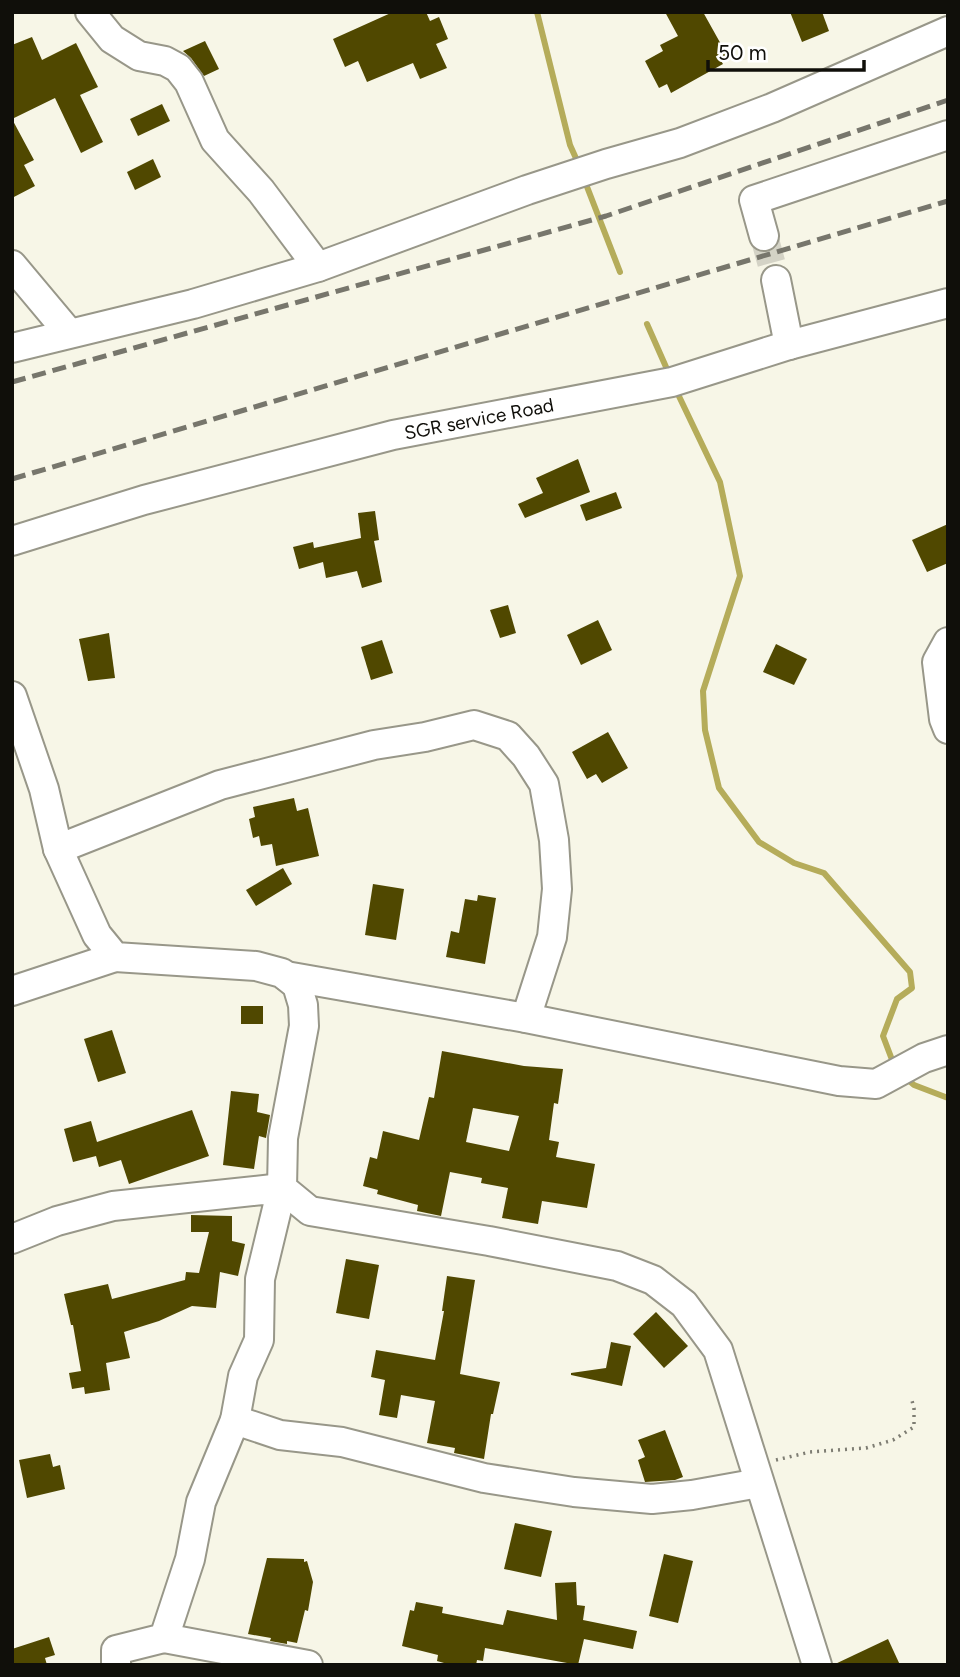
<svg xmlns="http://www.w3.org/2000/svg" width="960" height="1677" font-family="Figtree,sans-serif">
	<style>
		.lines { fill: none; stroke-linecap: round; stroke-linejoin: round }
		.stream { stroke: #b5ac5a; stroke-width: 6 }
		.building { fill: #504800; fill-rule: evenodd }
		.minor-tunnel { stroke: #d4d3c6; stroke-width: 28; stroke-dasharray: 28 14; stroke-linecap: butt }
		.minor-casing { stroke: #989789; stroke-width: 32 }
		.path { stroke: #7e7d73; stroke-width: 3.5; stroke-dasharray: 2 5; stroke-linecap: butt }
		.minor { stroke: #fff; stroke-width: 28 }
		.rail { stroke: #77766c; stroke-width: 5; stroke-dasharray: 14 7; stroke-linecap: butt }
		.labels { text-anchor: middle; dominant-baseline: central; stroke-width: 7; stroke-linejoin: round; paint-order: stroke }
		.street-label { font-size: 19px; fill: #100f0a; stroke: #fff }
	</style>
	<rect width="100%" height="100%" fill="#f7f6e7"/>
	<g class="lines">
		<!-- stream -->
		<g class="stream">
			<polyline points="537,12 570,145 579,165"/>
			<polyline points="584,179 620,272"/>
			<polyline points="647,324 670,376"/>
			<polyline points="676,390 720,482 740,576 703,691 705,730 719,788 759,842 794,863 824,873 910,972 912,988 897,999 883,1036 894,1065"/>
			<polyline points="906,1078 914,1085 948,1098"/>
		</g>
	</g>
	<!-- building -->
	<g class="building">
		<polygon points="393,12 426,12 430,21 439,17 448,39 436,44 447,68 420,79 413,63 367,82 358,61 345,67 333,39"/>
		<polygon points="665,12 703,12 727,55 720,59 723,64 671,93 667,84 659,88 645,61 663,51 660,45 678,36"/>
		<polygon points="790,12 822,12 829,31 802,42"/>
		<polygon points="32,37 42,60 76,43 98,87 80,95 103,142 81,153 55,98 12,119 34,160 24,165 35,186 12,198 12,45"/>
		<polygon points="205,41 219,69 204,76 191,58 183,51"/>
		<polygon points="162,104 170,121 138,136 130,119"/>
		<polygon points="153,159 161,177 135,190 127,172"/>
		<polygon points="578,459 590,492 525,518 518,504 543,493 536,478"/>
		<polygon points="616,492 622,508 586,521 580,505"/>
		<polygon points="375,511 379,540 374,541 382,582 362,588 357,571 326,578 323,562 299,569 293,547 313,542 314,548 361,538 358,513"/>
		<polygon points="948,524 948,563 927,572 912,540"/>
		<polygon points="508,605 516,633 500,638 490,610"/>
		<polygon points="598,620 612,650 581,665 567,635"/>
		<polygon points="109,633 115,678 88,681 79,639"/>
		<polygon points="382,640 393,673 371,680 361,647"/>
		<polygon points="776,644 807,659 794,685 763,672"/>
		<polygon points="608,732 628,768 602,783 596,774 587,779 572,752"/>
		<polygon points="294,798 297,811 308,808 319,856 276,866 272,844 261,846 259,836 253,838 249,819 255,817 253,807"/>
		<polygon points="283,868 292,884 256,906 246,890"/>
		<polygon points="373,884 404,889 396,940 365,935"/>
		<polygon points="478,895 496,898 485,964 446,957 451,931 459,933 465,899 477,901"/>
		<rect x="241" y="1006" width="22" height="18"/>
		<polygon points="112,1030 126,1073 98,1082 84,1039"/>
		<path d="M442,1051l82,15 39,3 -5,35 -4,-1 -5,37 10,2 -3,15 39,7 -8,44 -45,-7 -4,23 -36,-6 6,-30 -27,-5 1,-5 -32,-6 -9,44 -24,-5 1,-6 -41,-11 1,-4 -15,-4 7,-29 7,2 6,-28 36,9 10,-43 5,1zM473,1108l46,8 -10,35 -43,-9z"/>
		<polygon points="231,1091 259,1094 257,1112 270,1115 266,1138 259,1136 254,1169 223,1165"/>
		<polygon points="192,1110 209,1156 129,1184 121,1160 99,1167 96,1156 73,1162 64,1129 91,1121 97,1142"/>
		<polygon points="191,1215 232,1216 232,1241 245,1244 238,1276 220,1272 216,1308 192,1306 159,1321 124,1332 130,1358 106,1363 110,1390 85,1394 84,1387 72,1389 69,1373 81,1371 73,1325 71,1325 64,1294 108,1284 112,1299 185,1280 186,1272 199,1273 209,1232 191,1232"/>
		<polygon points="346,1259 379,1265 369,1319 336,1313"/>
		<polygon points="447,1276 475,1280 460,1374 500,1382 493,1414 491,1414 484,1459 454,1453 455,1448 427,1443 435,1401 401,1395 397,1418 379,1415 385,1380 371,1377 376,1350 435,1360 444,1311 442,1311"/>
		<polygon points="656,1312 688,1346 664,1368 633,1334"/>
		<polygon points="611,1342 631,1346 622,1386 571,1375 571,1373 606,1368"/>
		<polygon points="665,1430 683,1477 675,1480 645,1482 638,1460 645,1457 638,1440"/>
		<polygon points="50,1454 53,1467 60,1465 65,1489 27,1498 19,1460"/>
		<polygon points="515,1523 552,1531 541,1577 504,1569"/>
		<polygon points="664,1554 693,1561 678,1623 649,1616"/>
		<polygon points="267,1558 304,1559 304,1562 307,1561 313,1582 308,1611 305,1610 297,1643 287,1641 287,1644 270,1641 271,1638 248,1634"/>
		<polygon points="576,1582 577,1605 585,1606 583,1620 637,1631 633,1649 584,1639 578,1665 485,1648 483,1661 477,1660 476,1665 444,1665 444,1663 437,1661 438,1655 402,1646 410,1610 414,1611 416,1602 443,1607 442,1613 503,1625 507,1610 557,1620 555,1583"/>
		<polygon points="49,1637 55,1655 45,1658 47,1665 12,1665 12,1649"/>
		<polygon points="888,1639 900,1665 833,1665"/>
	</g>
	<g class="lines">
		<!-- minor-tunnel -->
		<polyline class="minor-tunnel" points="764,236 776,280"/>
		<defs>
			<g id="minor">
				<polyline points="90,12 112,39 139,56 165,61 178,68 189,82 215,140 261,191 318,267"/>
				<polyline points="764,236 754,200 948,135"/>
				<polyline points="12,265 69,333"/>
				<polyline points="776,280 789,345"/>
				<polyline points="12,348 193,304 318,267 527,190 606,164 680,143 772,108 948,31"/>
				<polyline points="12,541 144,500 393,435 672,382 789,345 948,303"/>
				<polyline points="948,642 937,662 944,719 948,729"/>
				<polyline points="12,696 44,789 58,849 97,935 115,957 256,966 282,973 297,985 303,1005 304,1026 283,1138 282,1188 310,1211 489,1241 617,1266 653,1280 684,1304 718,1350 817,1665"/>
				<polyline points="58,849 220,785 374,745 425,737 474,725 508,736 526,756 544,784 554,840 557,889 552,937 526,1018"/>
				<polyline points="286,976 526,1018 839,1081 876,1084 924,1058 948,1050"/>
				<polyline points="12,991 115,957"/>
				<polyline points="12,1239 57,1221 113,1206 282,1188 260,1279 259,1340 243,1376 235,1420 201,1502 190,1559 164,1638 116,1650 116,1665"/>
				<polyline points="235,1420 280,1435 342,1442 484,1478 574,1492 652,1499 692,1495 759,1483"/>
				<polyline points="164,1638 308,1665"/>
			</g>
		</defs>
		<!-- minor casing -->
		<use href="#minor" class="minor-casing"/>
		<!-- path -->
		<polyline class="path" points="776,1460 810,1452 866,1448 893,1440 914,1427 914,1408 911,1397"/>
		<!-- minor -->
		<use href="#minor" class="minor"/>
		<!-- rail -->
		<g class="rail">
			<polyline points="12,382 606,216 948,100"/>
			<polyline points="12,479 948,201"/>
		</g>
	</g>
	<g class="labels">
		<!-- street labels -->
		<g class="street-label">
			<text transform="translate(479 419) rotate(-11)">SGR service Road</text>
		</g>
	</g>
	<!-- border -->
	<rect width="960" height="1677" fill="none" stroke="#100f0a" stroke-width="28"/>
	<!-- scale -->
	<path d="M708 60v10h156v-10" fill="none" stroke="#100f0a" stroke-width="3.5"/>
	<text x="718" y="60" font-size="21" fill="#100f0a" stroke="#ffffff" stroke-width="5" paint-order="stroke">50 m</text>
</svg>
